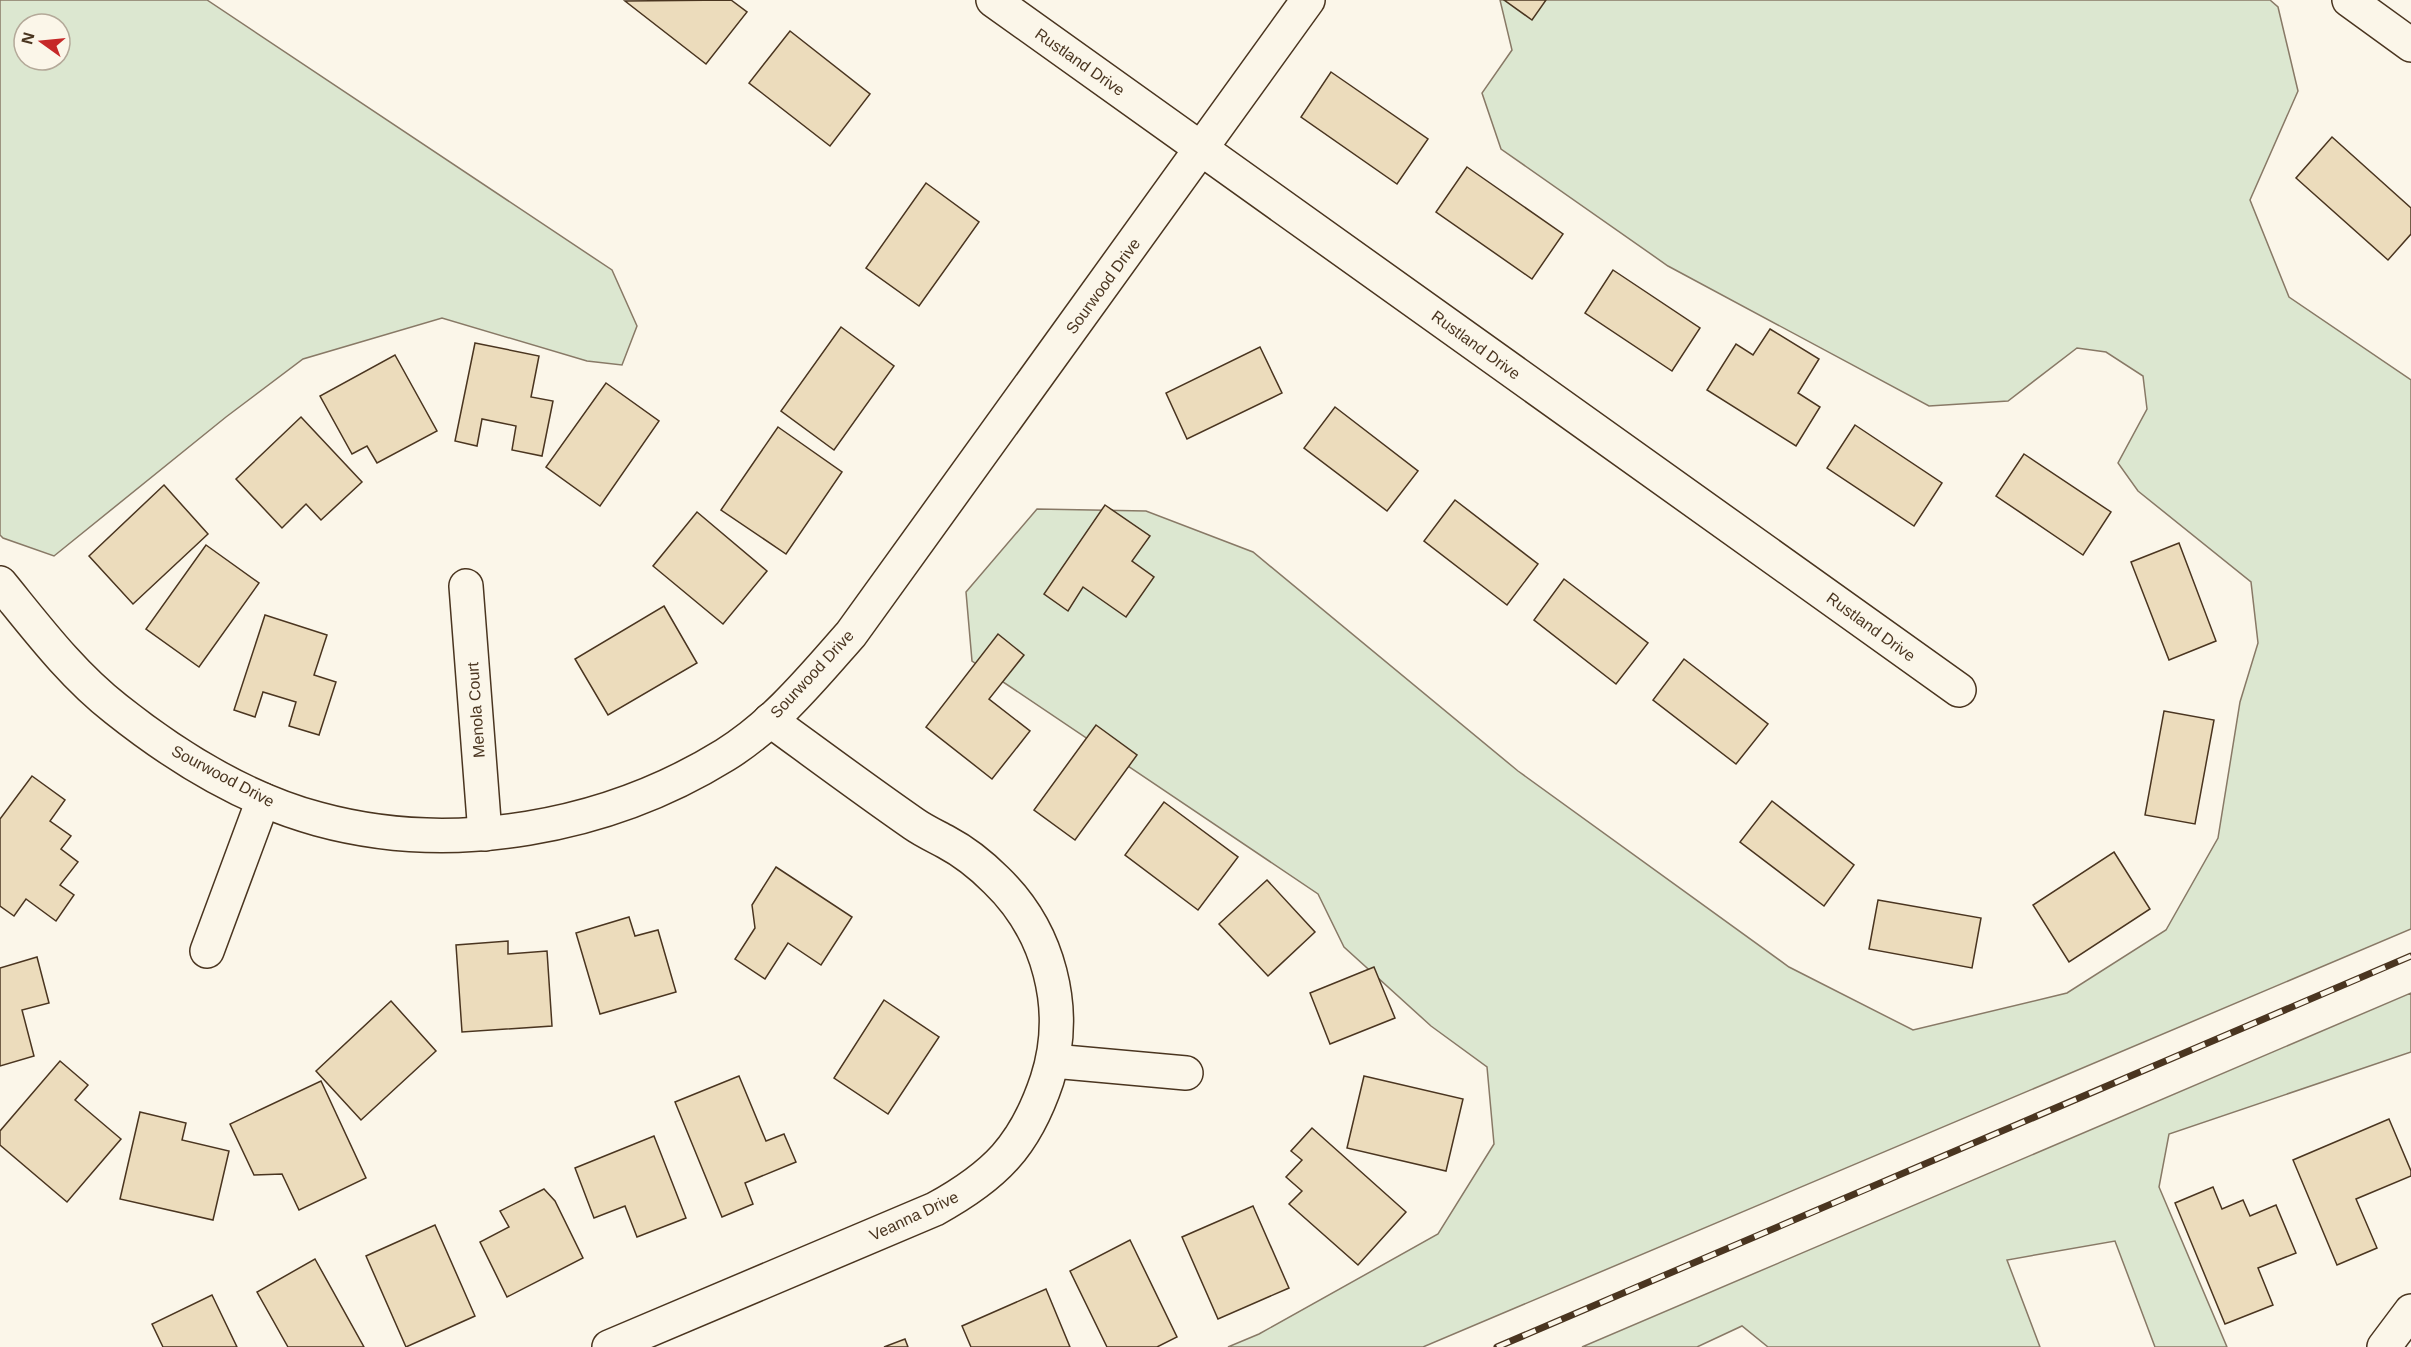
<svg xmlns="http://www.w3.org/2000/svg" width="2411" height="1347" font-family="Helvetica,sans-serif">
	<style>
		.green { fill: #dce7d0; stroke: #887966; stroke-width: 1.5; fill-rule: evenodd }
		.building { fill: #ecdcbc; stroke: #4a3520; stroke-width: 1.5 }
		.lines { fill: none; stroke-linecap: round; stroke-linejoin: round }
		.minor-casing { stroke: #4a3520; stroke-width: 36 }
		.minor { stroke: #fbf6e9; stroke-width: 33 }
		.rail-casing { stroke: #4a3520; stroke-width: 7 }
		.rail { stroke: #fbf6e9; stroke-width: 4.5; stroke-dasharray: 14; stroke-linecap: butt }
		.labels { text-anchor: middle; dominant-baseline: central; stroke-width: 4.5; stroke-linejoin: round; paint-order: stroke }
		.street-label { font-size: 16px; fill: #4a3520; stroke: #fbf6e9 }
	</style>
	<rect width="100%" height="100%" fill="#fbf6e9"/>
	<!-- green -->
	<g class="green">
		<path d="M0,0h207l405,270 25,56 -15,39 -35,-4 -145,-43 -139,41 -77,58 -172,139 -51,-18 -3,-3zM24,24h36v36h-36z"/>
		<polygon points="1500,0 2270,0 2278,7 2298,91 2250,200 2289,297 2411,380 2411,929 1423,1347 1228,1347 1259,1334 1438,1234 1494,1144 1487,1067 1431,1026 1344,947 1318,894 972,661 966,592 1037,509 1146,511 1253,552 1518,771 1789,967 1913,1030 2067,993 2166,930 2218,838 2240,702 2258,643 2251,582 2138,491 2118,463 2147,409 2143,376 2106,352 2077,348 2008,401 1929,406 1668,266 1501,149 1482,93 1512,50"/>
		<polygon points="2411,993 2411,1052 2169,1134 2159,1187 2227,1347 2155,1347 2115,1241 2007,1260 2040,1347 1768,1347 1742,1326 1697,1347 1582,1347"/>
	</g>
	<!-- building -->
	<g class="building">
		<polygon points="731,0 747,12 706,64 625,1"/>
		<polygon points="1504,0 1546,0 1532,20"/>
		<polygon points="790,31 870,94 830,146 749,83"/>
		<polygon points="1331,72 1428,139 1397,184 1301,117"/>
		<polygon points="2332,137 2411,208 2411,234 2388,260 2296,178"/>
		<polygon points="1467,167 1563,234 1532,279 1436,212"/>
		<polygon points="926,183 979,222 919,306 866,268"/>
		<polygon points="1613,270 1700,328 1672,371 1585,313"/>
		<polygon points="841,327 894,366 834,450 781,411"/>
		<polygon points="1770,329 1819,359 1798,393 1820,407 1796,446 1707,390 1736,344 1753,355"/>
		<polygon points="475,343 539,356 531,397 553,401 542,456 512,450 516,426 482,419 477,446 455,441"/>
		<polygon points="1260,347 1282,393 1187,439 1166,393"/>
		<polygon points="395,355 437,431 377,463 367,446 352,454 320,396"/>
		<polygon points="606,383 659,421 600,506 546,467"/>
		<polygon points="1335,407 1418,471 1387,511 1304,448"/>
		<polygon points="301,417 362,482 321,520 306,504 282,528 236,479"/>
		<polygon points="1855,425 1942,483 1914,526 1827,468"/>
		<polygon points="778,427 842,472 786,554 721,510"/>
		<polygon points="2024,454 2111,512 2083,555 1996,496"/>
		<polygon points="164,485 208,534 133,604 89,556"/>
		<polygon points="1455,500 1538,564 1507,605 1424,541"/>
		<polygon points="1105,505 1150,536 1132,561 1154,577 1126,617 1083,587 1068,611 1044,594"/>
		<polygon points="697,512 767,571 723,624 653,566"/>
		<polygon points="2179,543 2216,641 2169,660 2131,562"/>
		<polygon points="206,545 259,583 199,667 146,629"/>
		<polygon points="1564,579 1648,643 1616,684 1534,620"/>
		<polygon points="664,606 697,663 608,715 575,659"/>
		<polygon points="265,615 327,635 314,675 336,682 319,735 289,726 296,702 263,692 255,717 234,710"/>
		<polygon points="998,634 1024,655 989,699 1030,731 992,779 926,727"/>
		<polygon points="1684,659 1768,724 1736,764 1653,700"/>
		<polygon points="2164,711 2214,720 2195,824 2145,815"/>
		<polygon points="1096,725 1137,755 1075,840 1034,810"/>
		<polygon points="32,776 65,800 50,821 71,836 61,849 78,862 60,885 74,895 56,921 26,899 14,916 0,906 0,819"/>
		<polygon points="1772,801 1854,865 1824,906 1740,842"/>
		<polygon points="1164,802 1238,857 1198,910 1125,855"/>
		<polygon points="2114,852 2150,909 2069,962 2033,905"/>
		<polygon points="776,867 852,917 821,965 788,943 765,979 735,959 755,928 752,905"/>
		<polygon points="1267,880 1315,932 1268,976 1219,924"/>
		<polygon points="1878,900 1981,918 1972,968 1869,949"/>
		<polygon points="629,917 635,936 658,930 676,992 600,1014 576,933"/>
		<polygon points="508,941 508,954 547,951 552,1026 462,1032 456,945"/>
		<polygon points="37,957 49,1003 22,1010 34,1056 0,1066 0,968"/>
		<polygon points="1374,967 1395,1018 1330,1044 1310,993"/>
		<polygon points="884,1000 939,1037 888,1114 834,1078"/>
		<polygon points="391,1001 436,1051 361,1120 316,1071"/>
		<polygon points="60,1061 88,1085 75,1100 121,1139 67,1202 0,1145 0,1131"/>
		<polygon points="739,1076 766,1141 784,1134 796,1162 745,1183 753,1204 722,1217 675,1102"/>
		<polygon points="1364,1076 1463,1099 1446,1171 1347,1148"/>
		<polygon points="321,1081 366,1178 299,1210 282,1174 254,1175 230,1124"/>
		<polygon points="140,1112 186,1123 182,1140 229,1151 213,1220 120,1199"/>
		<polygon points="2389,1119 2411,1171 2411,1176 2356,1199 2377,1248 2337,1265 2293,1160"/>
		<polygon points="1312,1128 1406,1212 1358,1265 1289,1204 1302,1191 1286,1177 1302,1160 1291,1151"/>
		<polygon points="654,1136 686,1218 637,1237 625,1206 594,1218 575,1168"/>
		<polygon points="2213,1187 2222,1209 2243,1200 2250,1216 2276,1205 2296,1253 2258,1268 2273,1305 2225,1324 2175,1203"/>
		<polygon points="544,1189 555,1201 583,1258 507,1297 480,1242 509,1227 500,1211"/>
		<polygon points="1253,1206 1289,1288 1218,1319 1182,1237"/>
		<polygon points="435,1225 475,1316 406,1347 366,1256"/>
		<polygon points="1130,1240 1177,1337 1157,1347 1107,1347 1070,1271"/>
		<polygon points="315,1259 364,1347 288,1347 257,1292"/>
		<polygon points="1046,1289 1070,1347 971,1347 962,1326"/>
		<polygon points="212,1295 237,1347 163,1347 152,1324"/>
		<polygon points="905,1339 908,1347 884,1347"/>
	</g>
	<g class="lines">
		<defs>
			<g id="minor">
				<polyline points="993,0 1959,690"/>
				<polyline points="2349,0 2411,45"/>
				<path d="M0,583c36,44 71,91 116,126 59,47 128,90 202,110 135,37 289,9 407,-64 50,-31 88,-78 126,-121l457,-634"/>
				<polyline points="466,586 485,834"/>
				<polyline points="207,951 263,800"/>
				<polyline points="1053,1061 1186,1073"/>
				<path d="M609,1347l326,-138c60,-33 90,-63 112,-129 23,-71 2,-149 -51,-200 -14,-14 -33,-29 -50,-38 -11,-6 -22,-11 -32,-18 -49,-34 -96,-69 -144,-104"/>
				<polyline points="2384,1347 2411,1311"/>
			</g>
		</defs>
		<!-- minor casing -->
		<use href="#minor" class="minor-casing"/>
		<!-- minor -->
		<use href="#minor" class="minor"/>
		<defs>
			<polyline id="rail" points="1497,1347 2411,956"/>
		</defs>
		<!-- rail casing -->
		<use href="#rail" class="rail-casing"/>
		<!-- rail -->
		<use href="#rail" class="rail"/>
	</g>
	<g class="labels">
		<!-- street labels -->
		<g class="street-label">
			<text transform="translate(1080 62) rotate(35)">Rustland Drive</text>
			<text transform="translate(1103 286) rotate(-54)">Sourwood Drive</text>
			<text transform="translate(1476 345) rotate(36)">Rustland Drive</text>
			<text transform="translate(1871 627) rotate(36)">Rustland Drive</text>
			<text transform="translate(812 674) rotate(-47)">Sourwood Drive</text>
			<text transform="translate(476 710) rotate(-94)">Menola Court</text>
			<text transform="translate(223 776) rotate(28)">Sourwood Drive</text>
			<text transform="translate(914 1216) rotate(-25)">Veanna Drive</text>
		</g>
	</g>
	<!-- north arrow -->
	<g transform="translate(42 42) rotate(285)"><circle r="28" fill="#fbf6e9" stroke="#b4a999" stroke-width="1.5"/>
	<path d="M0-4.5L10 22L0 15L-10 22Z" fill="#c62828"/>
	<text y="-9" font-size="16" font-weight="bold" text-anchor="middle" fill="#4a3520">N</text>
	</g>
</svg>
